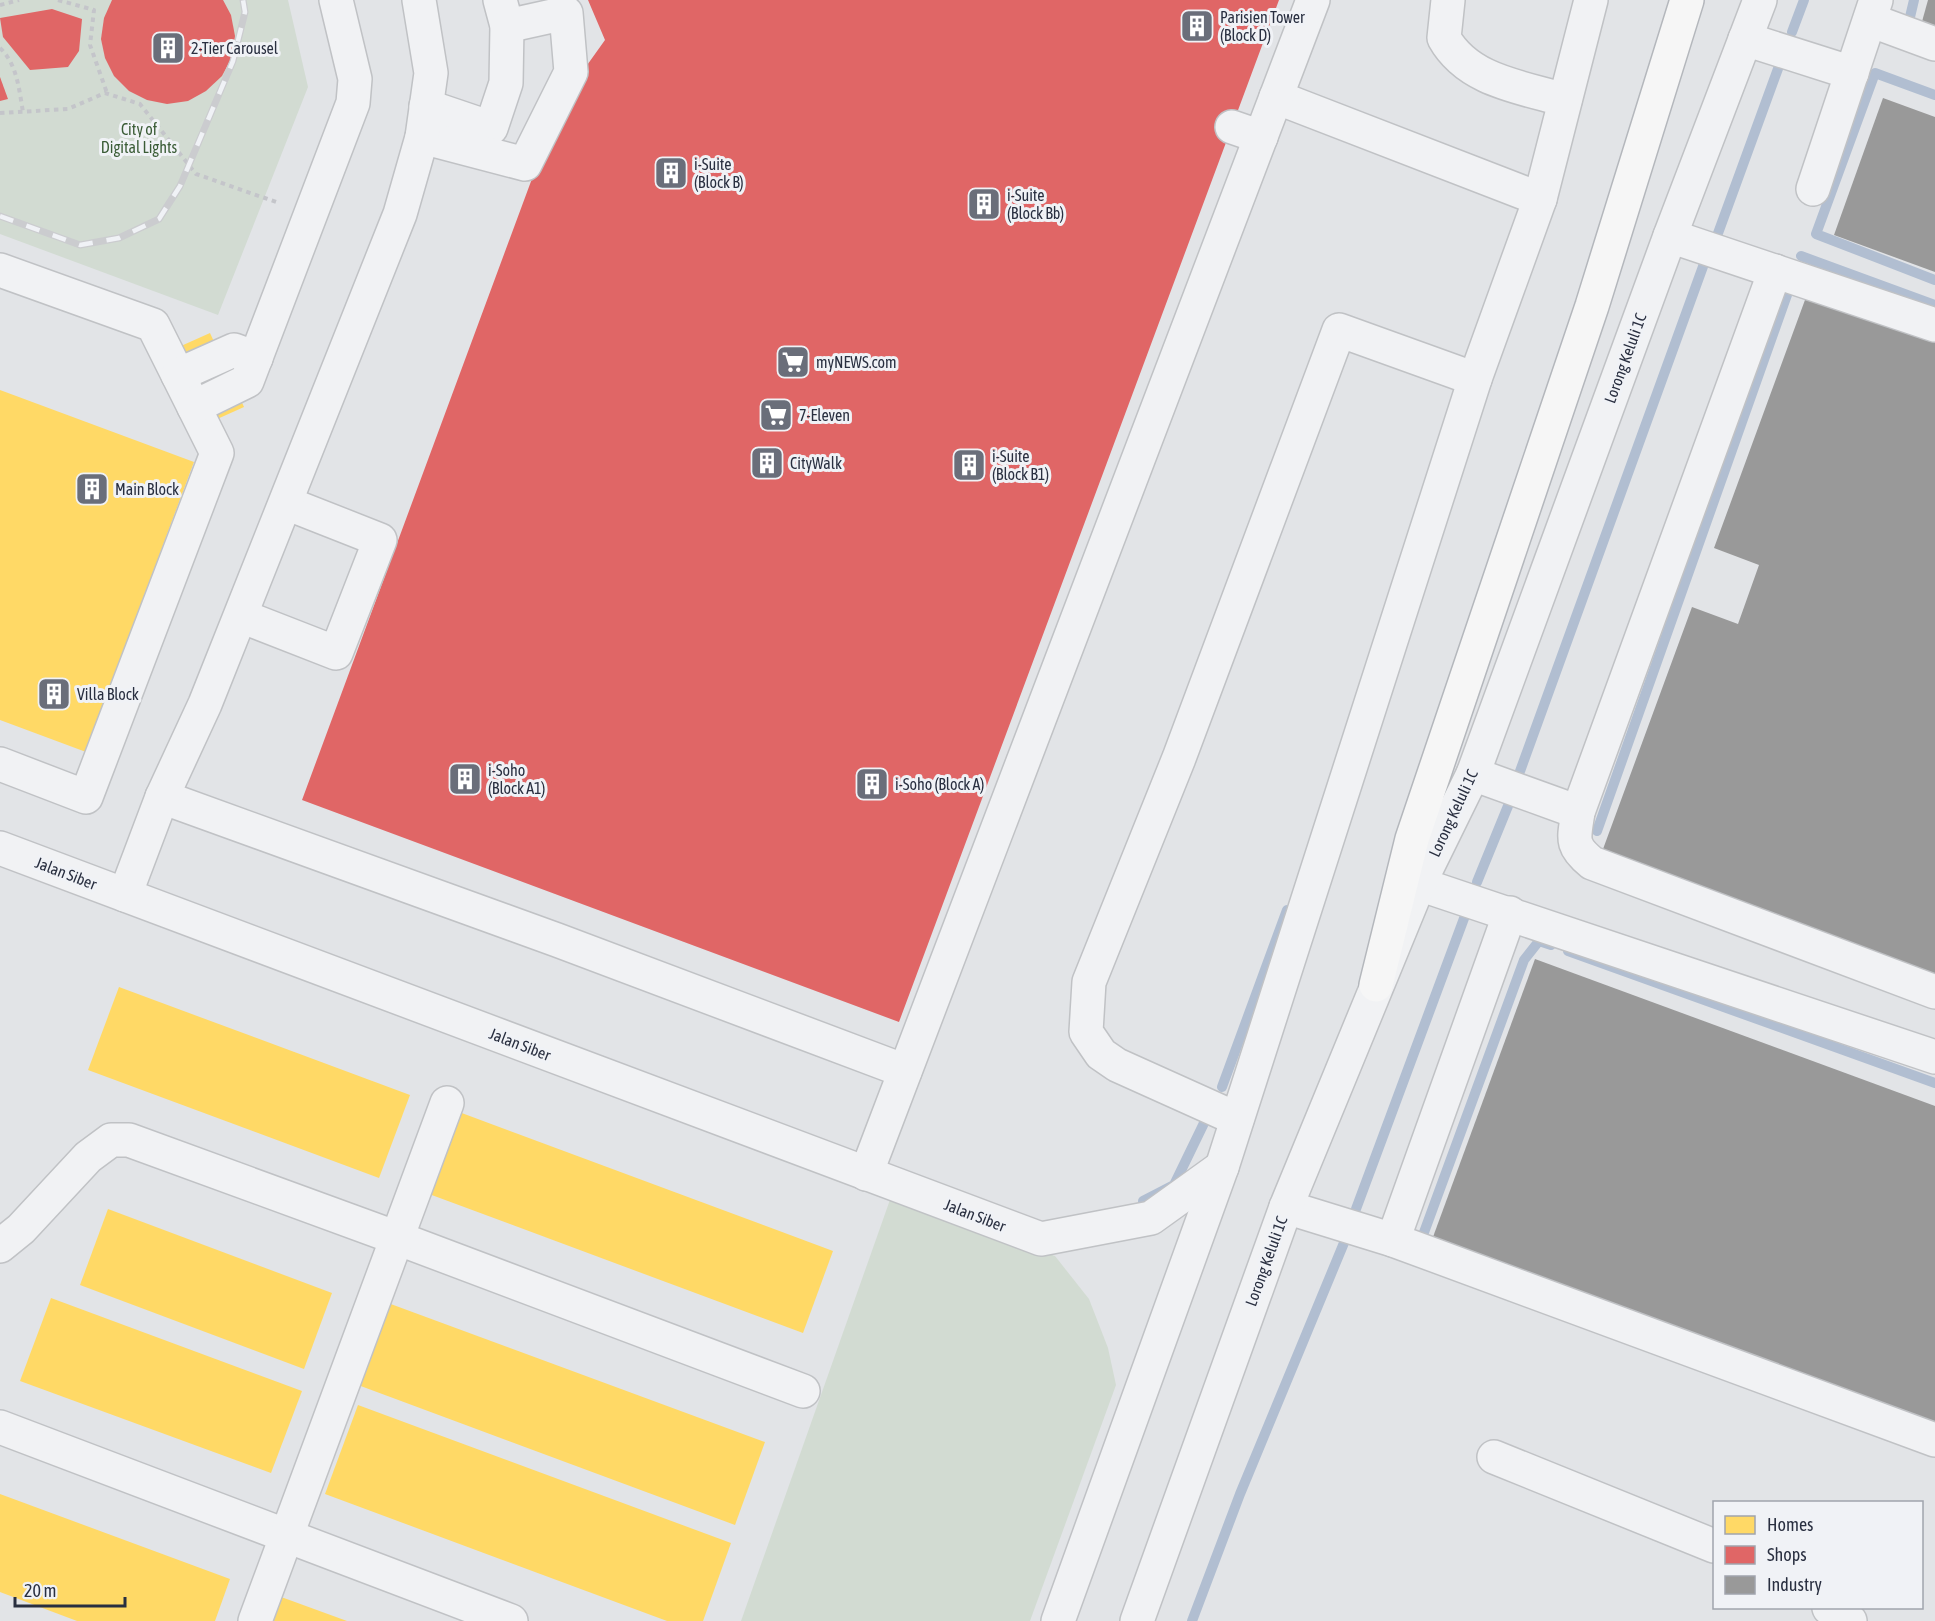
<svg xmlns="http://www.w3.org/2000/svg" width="1935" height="1621" font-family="'Asap Condensed',sans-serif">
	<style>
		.green { fill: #d2dbd2 }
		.homes { fill: #ffd966 }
		.shops { fill: #e06666 }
		.industry { fill: #999 }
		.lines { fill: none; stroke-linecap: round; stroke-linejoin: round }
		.stream { stroke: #b1bed1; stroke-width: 10 }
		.minor-casing { stroke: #c0c2c5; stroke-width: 36 }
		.highway-casing { stroke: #b4b7bc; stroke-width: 36 }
		.path { stroke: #c4c5ca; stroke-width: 4; stroke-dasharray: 4.5 4.5; stroke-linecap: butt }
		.minor { stroke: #f1f2f4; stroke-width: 33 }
		.highway { stroke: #f6f6f6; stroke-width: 33 }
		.rail-casing { stroke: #cbcccf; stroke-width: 7 }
		.rail { stroke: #f0f2f6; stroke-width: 4.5; stroke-dasharray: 14; stroke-linecap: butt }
		.labels { text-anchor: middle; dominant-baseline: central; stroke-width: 6; stroke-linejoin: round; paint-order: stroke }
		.poi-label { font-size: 16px; fill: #292f40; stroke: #f0f2f6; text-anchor: start }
		.park-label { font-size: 16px; fill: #3a5c36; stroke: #f0f2f6 }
		.street-label { font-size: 16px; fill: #292f40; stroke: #f0f2f6 }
	</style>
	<rect width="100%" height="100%" fill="#e2e4e7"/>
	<!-- green -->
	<g class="green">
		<polygon points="0,0 288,0 308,87 218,315 0,234"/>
		<polygon points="891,1197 1055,1256 1089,1299 1108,1348 1116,1385 1030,1621 741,1621"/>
	</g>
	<!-- homes -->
	<g class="homes">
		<polygon points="1086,0 1247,0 1227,53"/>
		<polygon points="569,99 649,129 646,139 703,161 729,141 792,132 859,117 918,113 981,114 1046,132 1197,189 1157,293 1008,231 924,219 882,222 783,249 717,253 659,246 603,232 533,204"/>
		<polygon points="210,333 244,407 215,420 181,346"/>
		<polygon points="888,360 923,385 1101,454 1061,562 889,494 856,476 819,449"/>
		<polygon points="0,390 194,462 86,752 0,720"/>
		<polygon points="454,401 631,470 664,491 703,526 774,609 805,664 842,703 834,709 854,732 901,751 904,741 987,772 946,882 882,858 825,831 774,797 738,761 640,644 592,600 406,527"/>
		<polygon points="370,690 529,750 596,761 586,877 521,868 480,857 328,797"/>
		<polygon points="119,987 410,1095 379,1178 88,1070"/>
		<polygon points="459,1112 833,1251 803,1333 429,1194"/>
		<polygon points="108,1209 332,1293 304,1369 80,1285"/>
		<polygon points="51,1298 302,1391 271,1473 20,1381"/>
		<polygon points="388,1303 765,1442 735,1525 358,1385"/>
		<polygon points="358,1405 731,1543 703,1621 667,1621 325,1494"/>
		<polygon points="0,1494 230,1579 215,1621 77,1621 0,1592"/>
		<polygon points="273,1594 347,1621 263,1621"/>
	</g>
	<!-- shops -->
	<g class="shops">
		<polygon points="112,0 223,0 231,15 235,36 232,57 222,76 206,91 188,101 167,104 147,100 129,91 114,76 105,58 101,39 104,18"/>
		<polygon points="588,0 1279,0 899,1022 302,800 560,103 605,40"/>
		<polygon points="52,9 82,19 79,51 68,67 30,70 3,37 0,18"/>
		<polygon points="0,77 8,99 0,101"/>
	</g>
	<!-- industry -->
	<g class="industry">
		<polygon points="1928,0 1935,0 1935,42 1918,36"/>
		<polygon points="1883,98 1935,117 1935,272 1834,235"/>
		<polygon points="1809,289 1935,335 1935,984 1599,860 1692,607 1738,624 1759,565 1714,548"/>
		<polygon points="1535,959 1935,1106 1935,1422 1433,1237"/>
	</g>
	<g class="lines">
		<!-- stream -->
		<g class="stream">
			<polyline points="1910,17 1914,0"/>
			<polyline points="1792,32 1804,0"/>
			<polyline points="1935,95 1875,73 1816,234 1935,280"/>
			<polyline points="1717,236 1779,66"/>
			<polyline points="1801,256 1935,305"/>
			<polyline points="1519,774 1705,261"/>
			<polyline points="1597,831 1788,292"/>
			<polyline points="1477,882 1508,806"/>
			<polyline points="1568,951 1935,1083"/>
			<polyline points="1222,1087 1287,910"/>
			<polyline points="1143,1201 1174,1185 1205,1121"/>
			<polyline points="1356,1209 1466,913"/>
			<polyline points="1419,1246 1524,960 1539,941 1551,945"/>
			<polyline points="1192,1621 1240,1494 1346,1238 1355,1241"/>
		</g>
		<defs>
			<g id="minor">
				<path d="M1448,0l-4,38c24,43 77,49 121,62"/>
				<polyline points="1870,20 1935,44"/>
				<polyline points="1745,39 1852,73"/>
				<polyline points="1276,97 1540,199"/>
				<polyline points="426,106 491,128 506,83 507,26 500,0"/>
				<polyline points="1232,127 1261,137"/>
				<polyline points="422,137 525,164 571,72 566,13 507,26"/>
				<polyline points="1813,189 1876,0"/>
				<polyline points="1670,236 1935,325"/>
				<polyline points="0,270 153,325 217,453 86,797 0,764"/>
				<path d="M1775,271l-197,541c-4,27 -8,33 14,51l343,129"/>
				<polyline points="178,375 234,350 256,358"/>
				<polyline points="194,407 247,381 353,103 355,79 336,0"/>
				<polyline points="241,616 336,653 380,540 286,503"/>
				<polyline points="1473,774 1578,812"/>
				<polyline points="162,797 557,940 905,1071"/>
				<polyline points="0,848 1041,1239 1151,1218 1222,1167"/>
				<polyline points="1419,884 1935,1057"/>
				<polyline points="125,895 162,797 205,704 400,214 422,137 431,73 419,0"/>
				<polyline points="1237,1119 1117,1065 1101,1054 1086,1032 1089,982 1179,758 1339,330 1475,379"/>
				<polyline points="866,1174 1313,0"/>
				<polyline points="1286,1207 1393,1240 1935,1440"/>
				<polyline points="1393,1240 1510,913"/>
				<polyline points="0,1246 21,1229 88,1157 111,1140 129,1140 397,1238 803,1391"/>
				<polyline points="0,1427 511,1621"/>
				<polyline points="1494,1457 1714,1546"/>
				<polyline points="1829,1608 1850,1621"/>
				<polyline points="255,1621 447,1103"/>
				<polyline points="1058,1621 1222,1167 1475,379 1540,199 1591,0"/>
				<polyline points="1137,1621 1286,1207 1419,884 1473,774 1670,236 1760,0"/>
			</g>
			<polyline id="highway" points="1376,985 1412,839 1592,306 1687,0"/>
		</defs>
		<!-- minor casing -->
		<use href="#minor" class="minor-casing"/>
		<!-- highway casing -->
		<use href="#highway" class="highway-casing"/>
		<!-- path -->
		<g class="path">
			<polyline points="58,0 94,10 90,45 107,93"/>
			<polyline points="0,5 19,0"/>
			<path d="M0,48c17,16 19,41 23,64"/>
			<polyline points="0,113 68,109 105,93 140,104 196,174 279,203"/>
		</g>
		<!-- minor -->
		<use href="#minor" class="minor"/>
		<!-- highway -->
		<use href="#highway" class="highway"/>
		<defs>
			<polyline id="rail" points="0,216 80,245 119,238 159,219 180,186 233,61 245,12 243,0"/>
		</defs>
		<!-- rail casing -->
		<use href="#rail" class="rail-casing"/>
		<!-- rail -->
		<use href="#rail" class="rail"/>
	</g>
	<!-- icons -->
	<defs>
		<symbol id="building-square" viewBox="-11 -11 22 22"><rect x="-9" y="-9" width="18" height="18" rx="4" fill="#6a6e7a" stroke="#f0f2f6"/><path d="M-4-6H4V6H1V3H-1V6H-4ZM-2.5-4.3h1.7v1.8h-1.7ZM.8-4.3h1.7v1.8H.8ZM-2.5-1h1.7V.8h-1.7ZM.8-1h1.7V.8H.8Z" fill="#fff"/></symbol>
		<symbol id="supermarket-square" viewBox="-11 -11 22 22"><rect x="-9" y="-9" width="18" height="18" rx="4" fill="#6a6e7a" stroke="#f0f2f6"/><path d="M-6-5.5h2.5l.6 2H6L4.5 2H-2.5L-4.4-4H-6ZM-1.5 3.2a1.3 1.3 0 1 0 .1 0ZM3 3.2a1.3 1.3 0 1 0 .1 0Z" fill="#fff"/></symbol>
	</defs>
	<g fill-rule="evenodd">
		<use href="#building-square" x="1178" y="7" width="38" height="38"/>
		<use href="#building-square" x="149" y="29" width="38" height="38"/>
		<use href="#building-square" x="652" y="154" width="38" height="38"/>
		<use href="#building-square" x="965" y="185" width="38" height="38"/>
		<use href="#supermarket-square" x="774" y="343" width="38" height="38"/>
		<use href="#supermarket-square" x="757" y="396" width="38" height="38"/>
		<use href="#building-square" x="748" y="444" width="38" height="38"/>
		<use href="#building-square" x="950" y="446" width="38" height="38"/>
		<use href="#building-square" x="73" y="470" width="38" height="38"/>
		<use href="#building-square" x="35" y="675" width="38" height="38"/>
		<use href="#building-square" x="446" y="760" width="38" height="38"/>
		<use href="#building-square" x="853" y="765" width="38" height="38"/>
	</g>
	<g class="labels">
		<!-- poi labels -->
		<g class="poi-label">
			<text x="1220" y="17">Parisien Tower<tspan x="1220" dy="18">(Block D)</tspan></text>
			<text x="191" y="48">2-Tier Carousel</text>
			<text x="694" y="164">i-Suite<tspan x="694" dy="18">(Block B)</tspan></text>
			<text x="1007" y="195">i-Suite<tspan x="1007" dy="18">(Block Bb)</tspan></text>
			<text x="816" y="362">myNEWS.com</text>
			<text x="799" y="415">7-Eleven</text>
			<text x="992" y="456">i-Suite<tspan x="992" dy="18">(Block B1)</tspan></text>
			<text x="790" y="463">CityWalk</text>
			<text x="115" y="489">Main Block</text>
			<text x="77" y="694">Villa Block</text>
			<text x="488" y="770">i-Soho<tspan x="488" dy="18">(Block A1)</tspan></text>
			<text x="895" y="784">i-Soho (Block A)</text>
		</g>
		<!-- park labels -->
		<g class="park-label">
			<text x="139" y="129">City of<tspan x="139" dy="18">Digital Lights</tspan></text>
		</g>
		<!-- street labels -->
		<g class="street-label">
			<text transform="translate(1625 358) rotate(-70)">Lorong Keluli 1C</text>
			<text transform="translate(1453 813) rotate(-65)">Lorong Keluli 1C</text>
			<text transform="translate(66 873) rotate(21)">Jalan Siber</text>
			<text transform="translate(520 1044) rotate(21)">Jalan Siber</text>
			<text transform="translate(975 1215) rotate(21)">Jalan Siber</text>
			<text transform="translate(1266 1261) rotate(-70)">Lorong Keluli 1C</text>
		</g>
	</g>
	<!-- legend -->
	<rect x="1713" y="1501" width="210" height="108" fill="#f0f2f6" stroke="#a0a4ad" stroke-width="1.5"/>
	<rect x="1725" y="1516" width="30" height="18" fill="#ffd966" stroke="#a0a4ad" stroke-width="1.5"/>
	<text x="1767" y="1531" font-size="18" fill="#292f40">Homes</text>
	<rect x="1725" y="1546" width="30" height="18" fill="#e06666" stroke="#a0a4ad" stroke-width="1.5"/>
	<text x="1767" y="1561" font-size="18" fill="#292f40">Shops</text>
	<rect x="1725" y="1576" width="30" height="18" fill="#999999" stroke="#a0a4ad" stroke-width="1.5"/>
	<text x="1767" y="1591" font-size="18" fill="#292f40">Industry</text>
	<!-- scale -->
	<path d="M15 1597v9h110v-9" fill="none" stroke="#292f40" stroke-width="3"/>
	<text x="24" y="1597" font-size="18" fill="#292f40" stroke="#f0f2f6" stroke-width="4.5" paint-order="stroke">20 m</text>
</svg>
